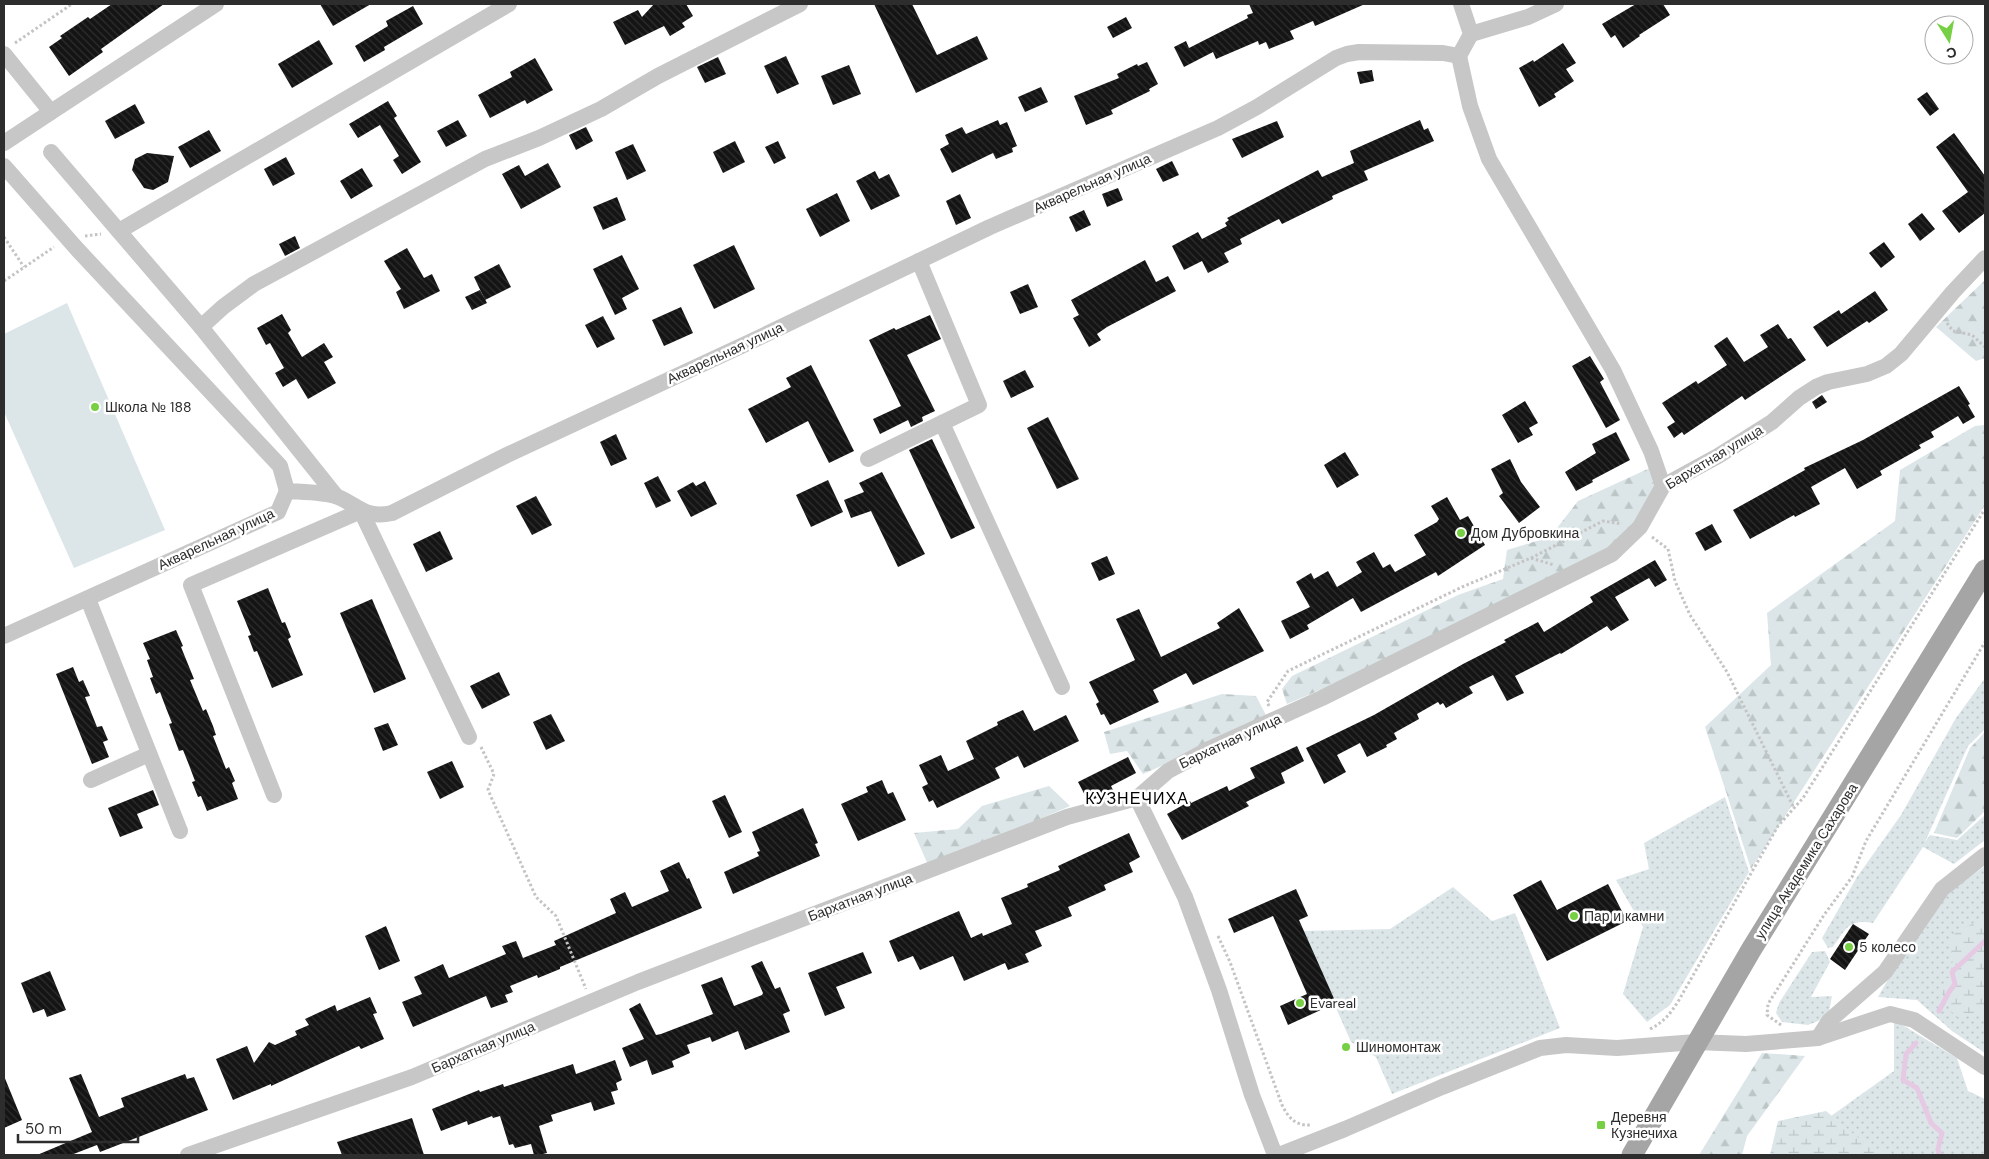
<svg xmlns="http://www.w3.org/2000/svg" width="1989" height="1159" font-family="'DM Sans',sans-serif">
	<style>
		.grass { fill: url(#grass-dots) }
		.forest { fill: url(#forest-firs) }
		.wetland { fill: url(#wetland-marsh) }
		.garden { fill: #dce6e8 }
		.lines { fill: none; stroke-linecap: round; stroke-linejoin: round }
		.stream { stroke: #e6cae4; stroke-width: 5 }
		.building { fill: url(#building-back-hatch) }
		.path { stroke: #c4c4c4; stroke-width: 3; stroke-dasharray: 2.5 2.5; stroke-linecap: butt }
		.minor { stroke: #c7c7c7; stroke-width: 16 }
		.major { stroke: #a5a5a5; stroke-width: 21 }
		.poi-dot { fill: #77cf43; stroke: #fff; stroke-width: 2 }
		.labels { text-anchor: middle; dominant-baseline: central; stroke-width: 5; stroke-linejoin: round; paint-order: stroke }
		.street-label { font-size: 14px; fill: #2d2d2d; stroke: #fff }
		.poi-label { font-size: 14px; fill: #2d2d2d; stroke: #fff; text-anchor: start }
		.quarter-label { font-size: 16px; letter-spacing: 1px; fill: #000; stroke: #fff }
	</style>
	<defs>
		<pattern id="grass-dots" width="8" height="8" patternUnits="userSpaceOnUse" patternTransform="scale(1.25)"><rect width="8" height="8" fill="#dce6e8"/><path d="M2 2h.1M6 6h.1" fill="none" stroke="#bdc6c7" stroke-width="1.8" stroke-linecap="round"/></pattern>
		<pattern id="forest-firs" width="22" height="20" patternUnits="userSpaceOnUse" patternTransform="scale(1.25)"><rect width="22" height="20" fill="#dce6e8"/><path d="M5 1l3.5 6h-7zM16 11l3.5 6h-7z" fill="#bdc6c7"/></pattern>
		<pattern id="wetland-marsh" width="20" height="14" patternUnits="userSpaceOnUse" patternTransform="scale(1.25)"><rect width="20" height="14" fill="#dce6e8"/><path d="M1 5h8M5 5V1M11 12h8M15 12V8" fill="none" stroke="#bdc6c7"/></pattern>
		<pattern id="building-back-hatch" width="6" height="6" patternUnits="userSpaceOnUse" patternTransform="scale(1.25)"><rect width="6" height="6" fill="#141414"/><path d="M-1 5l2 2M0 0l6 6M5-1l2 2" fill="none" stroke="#2e2e2e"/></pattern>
	</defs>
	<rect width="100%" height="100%" fill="#fff"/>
	<!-- grass -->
	<g class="grass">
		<path d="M1985,678v51l-17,17 -43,96 5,-7 27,5 28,-25v25l-31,24 -31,-17 -50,76c-25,-4 -27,6 -40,24l-5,1 -6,-10 35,-61 44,-62 55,-97z"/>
		<polygon points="1725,797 1749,872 1670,1005 1647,1022 1623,994 1643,927 1616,880 1649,869 1644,843"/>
		<polygon points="1985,866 1985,1053 1952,1031 1917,1000 1878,997 1930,906"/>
		<polygon points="1453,887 1492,921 1515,913 1560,1028 1392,1094 1376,1057 1351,1042 1302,931 1390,929"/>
		<polygon points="1825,951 1830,962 1811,997 1832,996 1828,1017 1808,1025 1782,1022 1776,1013 1779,1003 1812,952"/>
		<polygon points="1894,1020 1957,1058 1968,1091 1985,1099 1985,1155 1836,1155 1824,1121 1894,1071"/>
	</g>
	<!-- forest -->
	<g class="forest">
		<polygon points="1985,280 1985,358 1976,361 1936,327"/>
		<polygon points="1985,425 1985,505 1751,869 1705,727 1771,665 1767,613 1895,521 1900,470 1975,426"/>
		<polygon points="1652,467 1656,488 1630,532 1605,553 1389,661 1287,704 1282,689 1292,676 1458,595 1503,579 1507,550 1550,537 1578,501"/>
		<polygon points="1222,694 1256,696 1268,719 1143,774 1127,751 1110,754 1104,732"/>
		<polygon points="1985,732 1985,811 1957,838 1934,833 1970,748"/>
		<polygon points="1049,786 1070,806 929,867 914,833 958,829 982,806"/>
		<polygon points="1762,1053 1805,1056 1747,1136 1742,1155 1699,1155"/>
	</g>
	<!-- wetland -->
	<g class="wetland">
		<polygon points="1977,921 1985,921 1985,1014 1955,1017 1941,992 1953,961 1949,937"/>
		<polygon points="1826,1111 1867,1145 1894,1155 1770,1155 1778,1121"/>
	</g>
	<!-- garden -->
	<polygon class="garden" points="67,303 165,530 74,568 4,412 4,334"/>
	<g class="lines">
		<!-- stream -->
		<g class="stream">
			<polyline points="1939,1011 1949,992 1955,984 1952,972 1985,941"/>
			<polyline points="1916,1043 1906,1054 1903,1080 1917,1088 1931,1123 1942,1133 1938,1149 1939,1155"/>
		</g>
	</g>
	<!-- building -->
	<g class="building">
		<polygon points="112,4 164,4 101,49 103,52 69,76 49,47 62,38 60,36 88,17 90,19"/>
		<polygon points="320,4 371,4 333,26"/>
		<polygon points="654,4 686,4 693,16 682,23 685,27 670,36 664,26 625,45 613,22 638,10 642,17"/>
		<polygon points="874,4 912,4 937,55 977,36 988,59 916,93"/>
		<polygon points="1249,4 1365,4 1315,26 1313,21 1290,31 1294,39 1269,49 1266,42 1259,45 1258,41 1216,59 1213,52 1184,67 1174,47 1186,41 1189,48 1248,18 1247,15 1253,13"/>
		<polygon points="1636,4 1663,4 1670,15 1639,35 1640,36 1623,48 1615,35 1611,38 1602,24"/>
		<polygon points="413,6 423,24 384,47 385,50 364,62 355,46 388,26 386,21"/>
		<polygon points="1126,17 1132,28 1113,38 1107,27"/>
		<polygon points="319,40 333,64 292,88 278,64"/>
		<polygon points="1563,43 1576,63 1566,69 1574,81 1554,94 1556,97 1539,107 1519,68 1533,60 1534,62"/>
		<polygon points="786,56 799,84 777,94 764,66"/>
		<polygon points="718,57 726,74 705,83 697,67"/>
		<polygon points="535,58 553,90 527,104 525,100 490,118 478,95 512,77 510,72"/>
		<polygon points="1147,62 1158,84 1149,89 1150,91 1111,110 1113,114 1086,125 1074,96 1119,78 1117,74 1137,64 1138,66"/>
		<polygon points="849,65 861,94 833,105 821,76"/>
		<polygon points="1372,70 1374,81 1360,84 1357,72"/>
		<polygon points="1041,87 1048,102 1025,112 1018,97"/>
		<polygon points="1927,92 1939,109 1930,116 1917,99"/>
		<polygon points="388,101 397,116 394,118 421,162 402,174 393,160 399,156 380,125 358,138 349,124"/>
		<polygon points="135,104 145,123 115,139 105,121"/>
		<polygon points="458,120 467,136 446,147 437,131"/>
		<polygon points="998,120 1000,125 1007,122 1017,146 1012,148 1013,152 996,159 993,153 952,173 940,149 949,144 945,135 962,127 966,134"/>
		<polygon points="1420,120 1424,130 1428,128 1434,141 1364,171 1368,180 1332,196 1333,199 1282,224 1279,219 1240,239 1242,244 1224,253 1229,262 1208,273 1202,261 1184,270 1172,246 1198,232 1202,239 1227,226 1225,223 1229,220 1227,218 1318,170 1322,177 1354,163 1350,151"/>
		<polygon points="1277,121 1284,137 1242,158 1232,139"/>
		<polygon points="586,127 593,141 576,150 569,135"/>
		<polygon points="209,130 221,151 190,168 178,147"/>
		<polygon points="1954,133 1985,176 1985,213 1959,233 1942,211 1968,192 1936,147"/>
		<polygon points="735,141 745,162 723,173 713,152"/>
		<polygon points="778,141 786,158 774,164 765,147"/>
		<polygon points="633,144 646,171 627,180 615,152"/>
		<polygon points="147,153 174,156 168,182 153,190 144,188 132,170 135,159"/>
		<polygon points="286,157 295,174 273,186 264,169"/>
		<polygon points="1172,161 1179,175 1163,182 1156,169"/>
		<polygon points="548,163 561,187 521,209 502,174 519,165 525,176"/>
		<polygon points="362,168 373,186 351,199 340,181"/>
		<polygon points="875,171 879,179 889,174 900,196 871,210 856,181"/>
		<polygon points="1118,188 1123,200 1107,207 1102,194"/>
		<polygon points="837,193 850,221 820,237 806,209"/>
		<polygon points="960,194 971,218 956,225 946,201"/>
		<polygon points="617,197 626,220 603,230 593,207"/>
		<polygon points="1084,210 1091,225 1076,232 1069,217"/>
		<polygon points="1922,213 1935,229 1920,241 1908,224"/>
		<polygon points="295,236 300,248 285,256 279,244"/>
		<polygon points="1884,242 1895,257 1881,268 1869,253"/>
		<polygon points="734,245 755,289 714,309 693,265"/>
		<polygon points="407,248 424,278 432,274 440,291 404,309 396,292 401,289 384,261"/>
		<polygon points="622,255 639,289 622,298 627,309 615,315 593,269"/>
		<polygon points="1145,260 1156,282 1168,276 1176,291 1107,327 1097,334 1101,340 1089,347 1073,318 1079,315 1071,300"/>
		<polygon points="499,264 511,287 485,300 474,277"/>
		<polygon points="1028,284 1038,307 1020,314 1010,292"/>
		<polygon points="480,290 487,303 472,310 465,297"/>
		<polygon points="1875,291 1888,310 1869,323 1867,321 1827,347 1813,327 1839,310 1841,314"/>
		<polygon points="681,307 693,333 664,346 652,320"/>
		<polygon points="282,314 291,330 288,333 302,357 324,343 333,357 324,362 336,383 308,399 296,379 283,387 275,373 284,368 270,343 266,345 257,328"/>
		<polygon points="930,315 941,339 907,355 935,411 922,417 923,421 911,427 908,420 880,434 873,419 901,406 869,340 894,328 896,330"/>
		<polygon points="603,316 615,339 597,348 585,325"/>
		<polygon points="1778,324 1788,339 1791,338 1806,360 1745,400 1742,396 1684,435 1682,432 1674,438 1667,427 1675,422 1662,403 1696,381 1698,384 1727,365 1714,346 1727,337 1744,362 1768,347 1760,335"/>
		<polygon points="1590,356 1604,379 1600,382 1620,420 1606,428 1572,366"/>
		<polygon points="811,365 854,451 829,463 808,421 766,443 748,409 791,387 786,378"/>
		<polygon points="1025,370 1034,387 1011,398 1003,381"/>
		<polygon points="1959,386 1970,404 1968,405 1975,417 1963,424 1958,416 1931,432 1934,437 1919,445 1921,448 1880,471 1882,475 1857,489 1845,468 1811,487 1820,504 1795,517 1794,515 1750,539 1733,510 1805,470 1804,468 1863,440"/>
		<polygon points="1822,395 1827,402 1816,409 1812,402"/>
		<polygon points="1525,401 1538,423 1529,428 1533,435 1518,443 1502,415"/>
		<polygon points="1048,417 1079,479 1057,489 1027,428"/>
		<polygon points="1616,432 1630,460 1592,480 1593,482 1576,491 1565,472 1596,453 1592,444"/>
		<polygon points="616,434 627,459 611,466 600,442"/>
		<polygon points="932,439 975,528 951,539 909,450"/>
		<polygon points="1345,452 1359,475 1337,488 1324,465"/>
		<polygon points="1510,459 1521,482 1540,507 1519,523 1499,496 1503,493 1491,469"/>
		<polygon points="882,472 925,554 898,567 871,511 851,518 844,500 864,492 859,483"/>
		<polygon points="658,476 671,501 656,508 644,483"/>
		<polygon points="828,480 843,512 811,527 796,495"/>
		<polygon points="705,481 717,504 691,517 677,491 693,482 696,486"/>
		<polygon points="536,496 552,525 532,535 516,506"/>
		<polygon points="1447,497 1460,520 1468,516 1485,545 1438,576 1436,572 1361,612 1353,598 1307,625 1309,629 1290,639 1281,621 1310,607 1296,582 1311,573 1314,579 1328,571 1337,587 1362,572 1356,562 1374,552 1383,568 1390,564 1395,572 1426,555 1414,535 1437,522 1439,519 1431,506"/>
		<polygon points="1712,524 1722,542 1705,551 1695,533"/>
		<polygon points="440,531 453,559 426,572 413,544"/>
		<polygon points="1107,556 1115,574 1099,581 1091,563"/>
		<polygon points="1655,560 1667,580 1655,587 1649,578 1615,597 1629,620 1611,631 1607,626 1561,654 1560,653 1515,676 1524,693 1507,701 1493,675 1469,687 1473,693 1446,708 1443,703 1440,705 1438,702 1417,714 1419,719 1394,733 1397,739 1386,745 1387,747 1367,757 1360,743 1337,755 1346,772 1324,784 1306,748 1374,715 1463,664 1506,642 1504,640 1538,622 1544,632 1593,602 1590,597"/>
		<polygon points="268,588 282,623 285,622 291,637 288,639 303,675 272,688 257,651 254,652 248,636 251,635 237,601"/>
		<polygon points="372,599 406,679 374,693 340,613"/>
		<polygon points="1239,608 1264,651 1193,685 1186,673 1153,690 1159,702 1110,725 1104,714 1101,715 1096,704 1099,702 1089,682 1135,660 1116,619 1139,609 1161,657 1220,628 1217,623"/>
		<polygon points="176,630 183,646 181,647 194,679 190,680 203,711 206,709 213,726 216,735 213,736 226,769 229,767 235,781 232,783 238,799 207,811 201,796 198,797 192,782 195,781 189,765 183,750 179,751 169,724 172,723 166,708 160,692 156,694 150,678 153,677 147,660 150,659 143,643"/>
		<polygon points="73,667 79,682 83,680 90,696 85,697 97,727 102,726 108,740 103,742 109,757 92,764 56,674"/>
		<polygon points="499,672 510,695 482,709 470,686"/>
		<polygon points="1023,710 1034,731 1066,715 1079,741 1024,768 1018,756 995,768 1000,778 937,808 933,800 929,802 922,787 928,784 919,765 941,755 948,771 974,759 966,741 998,725 997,722"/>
		<polygon points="551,714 565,741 546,750 533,722"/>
		<polygon points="388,723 398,745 383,751 374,728"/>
		<polygon points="1297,746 1304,761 1281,773 1285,783 1246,802 1249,806 1182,840 1167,814 1190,801 1191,803 1227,786 1229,791 1255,778 1250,768"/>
		<polygon points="1128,757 1136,773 1111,786 1114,792 1088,801 1078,782"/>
		<polygon points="452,761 464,787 440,799 427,772"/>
		<polygon points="882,780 888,794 893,792 906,820 858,841 841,804 868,792 866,787"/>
		<polygon points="153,790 159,805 137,814 143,828 120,837 108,808"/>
		<polygon points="725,795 742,832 729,838 712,801"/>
		<polygon points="803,808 818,843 815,844 820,856 733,894 724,872 759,856 757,852 760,851 752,832"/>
		<polygon points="1129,833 1140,857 1129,863 1133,872 1104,885 1106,890 1068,907 1072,916 1035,931 1042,946 1025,954 1029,962 1008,970 1005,963 964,981 953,956 920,970 913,956 898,962 889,941 959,911 971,938 982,933 983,936 1012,924 1001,898 1028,887 1027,884 1060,870 1058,866"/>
		<polygon points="679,862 687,879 689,878 702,908 560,967 560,969 538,978 537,975 510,986 513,992 505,995 508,1002 491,1008 486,996 413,1027 402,1002 422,994 414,977 443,964 449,978 506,954 502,946 516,941 523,958 556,945 554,941 616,913 610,899 625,892 632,907 669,891 660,871"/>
		<polygon points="1541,880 1557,910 1608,884 1627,921 1547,961 1513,895"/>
		<polygon points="1296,889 1308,916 1299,920 1336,1003 1288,1025 1280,1006 1307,994 1273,916 1234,933 1228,919"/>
		<polygon points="1853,924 1869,934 1845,970 1830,959"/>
		<polygon points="386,926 400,961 379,970 365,936"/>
		<polygon points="863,952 872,973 836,987 845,1008 825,1016 808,973"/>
		<polygon points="762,961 775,989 780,987 790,1011 783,1014 790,1032 745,1050 738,1031 712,1042 710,1037 687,1045 690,1053 672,1061 674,1067 652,1075 647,1060 630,1067 622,1048 644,1039 629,1009 640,1003 656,1035 661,1034 713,1014 701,985 722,977 734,1006 762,995 763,993 751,966"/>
		<polygon points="50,971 66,1010 47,1017 44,1009 33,1013 21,983"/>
		<polygon points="370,997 377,1013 373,1014 384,1039 361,1049 359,1046 271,1086 271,1084 233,1100 216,1059 247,1046 254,1063 269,1042 275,1045 297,1035 295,1031 309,1025 305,1019 335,1005 337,1011"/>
		<polygon points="615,1060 622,1080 616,1083 618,1090 611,1092 615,1104 594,1111 591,1102 551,1115 553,1121 539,1126 547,1153 539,1155 534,1155 531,1144 515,1148 513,1144 509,1145 500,1116 493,1118 492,1116 468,1125 467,1121 441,1131 432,1109 479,1090 480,1092 503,1084 504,1087 573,1064 576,1074"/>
		<polygon points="81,1074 99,1117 124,1107 121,1098 185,1074 187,1079 194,1077 208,1110 100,1152 97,1145 71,1155 37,1155 92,1132 69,1078"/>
		<polygon points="4,1076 22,1120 4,1128"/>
		<polygon points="412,1118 424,1155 342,1155 337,1142"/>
	</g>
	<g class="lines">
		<!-- path -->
		<g class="path">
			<polyline points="15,43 72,4"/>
			<polyline points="85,236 101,234"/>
			<polyline points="4,237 24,267"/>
			<polyline points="4,281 54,247"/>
			<polyline points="1947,323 1953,331 1972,335 1985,347"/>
			<polyline points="1652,537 1668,549 1675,581 1690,615 1727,672 1794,808"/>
			<polyline points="1531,558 1603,521 1622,524"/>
			<polyline points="1269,706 1267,702 1288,671 1462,587 1531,558 1554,565"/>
			<polyline points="481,747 494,774 488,790 536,897 556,916 586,989"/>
			<path d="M1218,936l12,26 52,143c6,12 13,21 28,20"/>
			<polyline points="1781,1025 1767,1015 1768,1004 1824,915 1852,877 1866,841 1985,642"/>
			<path d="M1650,1029c14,-7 21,-16 29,-29l99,-174 25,-28 182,-289"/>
		</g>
		<!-- minor -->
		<g class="minor">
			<polyline points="1461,4 1471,34 1459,56 1470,106 1489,159 1613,370 1651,451 1663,486"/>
			<polyline points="1471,34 1528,17 1556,4"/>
			<polyline points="4,54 51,112 216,4"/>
			<polyline points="4,143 51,112"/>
			<polyline points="51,152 201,327 336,496"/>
			<polyline points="4,166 77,249 280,466 287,491"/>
			<polyline points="119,231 509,4"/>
			<polyline points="201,327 223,307 254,284 485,159 539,138 601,109 658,76 800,4"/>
			<polyline points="942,423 1062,687"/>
			<polyline points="868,459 979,405 919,261"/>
			<path d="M287,491c14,1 38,1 51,6 21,9 28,22 54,16l115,-58 245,-114 238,-114 228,-99 39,-21 79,-49 11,-4 12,-2 84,1 16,3"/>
			<polyline points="88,599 180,831"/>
			<polyline points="4,636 278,512 287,491"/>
			<polyline points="91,780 149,754"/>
			<polyline points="274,795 191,585 361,511 469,737"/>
			<polyline points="1137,798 1185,897 1219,990 1252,1095 1275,1155"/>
			<polyline points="1818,1038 1829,1021 1885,972 1942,889 1985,855"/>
			<polyline points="188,1155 412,1077 638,982 1067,817 1137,798 1168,771 1209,749 1322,698 1612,554 1640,527 1663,486 1718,456 1772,422 1799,398 1816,387 1828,382 1867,374 1886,366 1901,354 1953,292 1985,258"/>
			<polyline points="1279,1155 1345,1129 1442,1087 1540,1048 1566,1045 1617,1048 1696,1042 1746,1044 1818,1038 1890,1014 1914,1020 1985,1067"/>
		</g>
		<!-- major -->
		<polyline class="major" points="1632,1155 1751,950 1985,570"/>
	</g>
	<!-- markers -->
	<g class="poi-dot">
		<circle cx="95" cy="407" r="5"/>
		<circle cx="1461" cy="533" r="5"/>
		<circle cx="1574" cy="916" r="5"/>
		<circle cx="1849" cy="947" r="5"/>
		<circle cx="1300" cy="1003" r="5"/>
		<circle cx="1346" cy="1047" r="5"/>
		<rect x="1596" y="1120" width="10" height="10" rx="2.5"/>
	</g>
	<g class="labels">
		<!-- street labels -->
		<g class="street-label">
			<text transform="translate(1092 183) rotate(-24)">Акварельная улица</text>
			<text transform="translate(725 353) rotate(-25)">Акварельная улица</text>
			<text transform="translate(1714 457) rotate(-31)">Бархатная улица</text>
			<text transform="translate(216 539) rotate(-25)">Акварельная улица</text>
			<text transform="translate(1230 741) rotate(-25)">Бархатная улица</text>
			<text transform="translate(1806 861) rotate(-58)">улица Академика Сахарова</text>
			<text transform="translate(860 897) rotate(-21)">Бархатная улица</text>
			<text transform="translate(483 1047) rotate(-23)">Бархатная улица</text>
		</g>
		<!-- poi labels -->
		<g class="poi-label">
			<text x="105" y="407">Школа № 188</text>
			<text x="1471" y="533">Дом Дубровкина</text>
			<text x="1584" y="916">Пар и камни</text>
			<text x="1859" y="947">5 колесо</text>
			<text x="1310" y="1003">Evareal</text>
			<text x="1356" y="1047">Шиномонтаж</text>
			<text x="1611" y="1117">Деревня<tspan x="1611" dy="16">Кузнечиха</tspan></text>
		</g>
		<!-- quarter labels -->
		<g class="quarter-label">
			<text x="1137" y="798">КУЗНЕЧИХА</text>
		</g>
	</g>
	<!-- border -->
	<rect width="1989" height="1159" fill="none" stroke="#2d2d2d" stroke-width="10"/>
	<!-- north arrow -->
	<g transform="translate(1949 40) rotate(169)"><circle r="24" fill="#ffffff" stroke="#ababab"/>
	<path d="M0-4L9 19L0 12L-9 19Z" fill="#77cf43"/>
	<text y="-8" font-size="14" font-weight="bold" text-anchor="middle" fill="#2d2d2d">С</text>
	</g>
	<!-- scale -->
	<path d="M18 1134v8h120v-8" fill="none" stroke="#2d2d2d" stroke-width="2.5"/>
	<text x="25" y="1134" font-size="15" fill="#2d2d2d" stroke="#ffffff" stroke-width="4" paint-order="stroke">50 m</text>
</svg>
